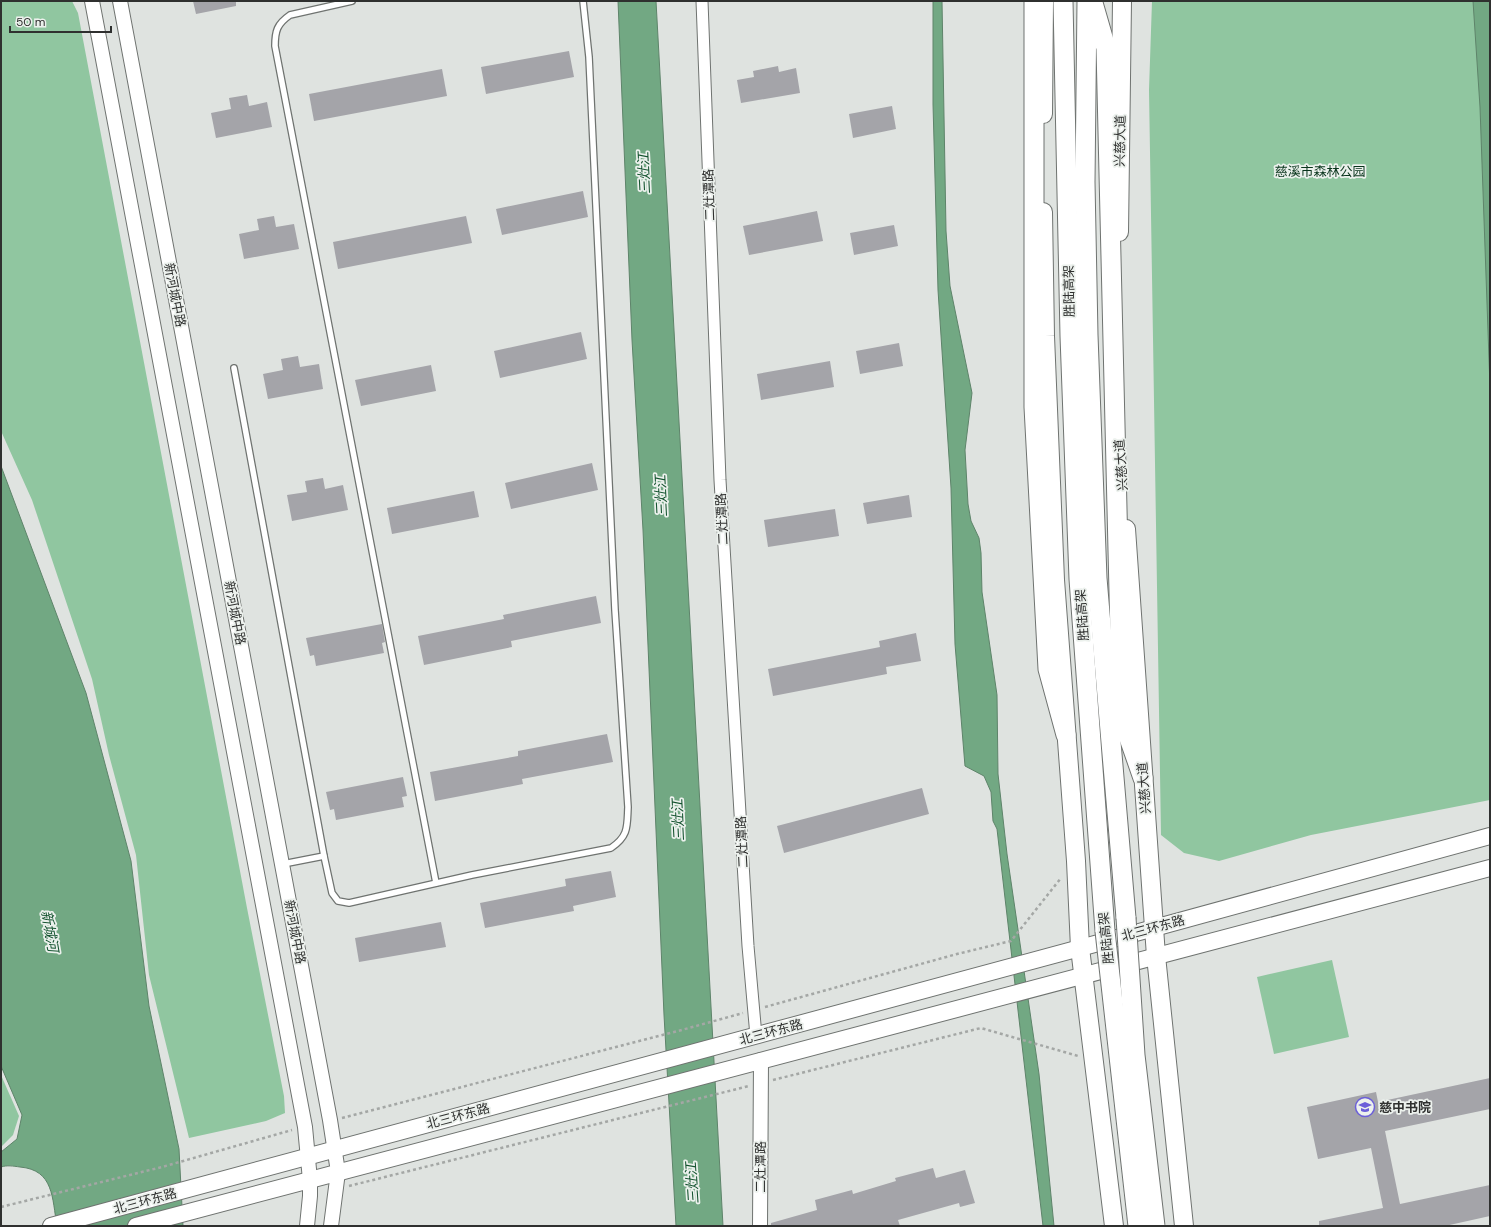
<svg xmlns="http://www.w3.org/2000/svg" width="1491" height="1227" font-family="'DM Sans','Noto Sans SC',sans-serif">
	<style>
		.green { fill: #90c6a0 }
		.water { fill: #72a883; stroke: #5e846a }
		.building { fill: #a4a4a9 }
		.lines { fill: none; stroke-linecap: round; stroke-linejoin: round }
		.service-casing { stroke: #6f7370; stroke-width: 8 }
		.minor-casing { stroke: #6f7370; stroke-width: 13 }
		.tertiary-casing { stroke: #6f7370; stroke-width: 16 }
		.secondary-casing { stroke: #6f7370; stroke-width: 18 }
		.primary-casing { stroke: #6f7370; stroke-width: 20 }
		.trunk-casing { stroke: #6f7370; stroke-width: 21 }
		.path { stroke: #a4a7a5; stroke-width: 2.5; stroke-dasharray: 3 3; stroke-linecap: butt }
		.service { stroke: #fff; stroke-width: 5.5 }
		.minor { stroke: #fff; stroke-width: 11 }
		.tertiary { stroke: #fff; stroke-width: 14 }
		.secondary { stroke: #fff; stroke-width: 16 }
		.primary { stroke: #fff; stroke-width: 18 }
		.trunk { stroke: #fff; stroke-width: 19 }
		.trunk-bridge-casing { stroke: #6f7370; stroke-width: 21; stroke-linecap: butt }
		.trunk-bridge { stroke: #fff; stroke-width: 19 }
		.labels { text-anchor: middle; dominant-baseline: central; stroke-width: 3.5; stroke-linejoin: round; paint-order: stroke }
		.street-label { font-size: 13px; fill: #2f302f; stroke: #ecf1ed }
		.park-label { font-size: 13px; fill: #08341b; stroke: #ecf1ed }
		.poi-label { font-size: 13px; font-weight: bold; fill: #2f302f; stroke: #ecf1ed; text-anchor: start }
		.water-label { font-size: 14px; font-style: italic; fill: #14532f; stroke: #ecf1ed }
	</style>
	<rect width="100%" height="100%" fill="#dfe3e0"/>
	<!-- green -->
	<g class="green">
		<polygon points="1,1 72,1 78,13 247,908 284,1096 285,1113 266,1121 189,1138 149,975 136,855 109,755 92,679 32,500 1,431"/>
		<polygon points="1152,1 1490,1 1490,800 1311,835 1219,861 1184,853 1161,835 1149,90"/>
		<polygon points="1332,960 1349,1037 1274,1054 1257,977"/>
		<polygon points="1,1075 19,1116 13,1135 1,1147"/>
	</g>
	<!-- water -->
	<g class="water">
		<polygon points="618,1 656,1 723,1226 676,1226 664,1015 643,530 632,340"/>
		<polygon points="933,1 942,1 946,231 950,286 972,393 965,450 968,504 971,521 979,538 981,553 982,592 997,695 998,774 1007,854 1039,1074 1054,1226 1043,1226 997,829 993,821 991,792 984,776 965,766 955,644 951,488 938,290 933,104"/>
		<polygon points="1473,1 1490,1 1490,387 1480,107"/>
		<path d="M1,466l85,227 45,168 18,145 30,143 4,77h-126c-5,-28 -3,-56 -37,-59 -7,-1 -13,-2 -19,0v-15l16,-13 5,-24 -21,-49z"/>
	</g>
	<!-- building -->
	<g class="building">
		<polygon points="193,1 236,1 236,6 196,14"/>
		<polygon points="569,51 574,77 486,94 481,67"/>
		<polygon points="778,66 779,72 796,68 800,93 741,103 737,80 754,77 753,71"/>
		<polygon points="442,69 447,96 314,121 309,94"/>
		<polygon points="247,95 249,106 267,102 272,127 216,138 211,113 231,109 229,98"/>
		<polygon points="892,106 896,129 853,138 849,114"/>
		<polygon points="583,191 588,217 502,235 496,209"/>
		<polygon points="817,211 823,241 749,255 743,226"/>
		<polygon points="274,216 276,227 294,224 299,249 244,259 239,234 259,230 257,219"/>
		<polygon points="466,216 472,243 338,269 333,242"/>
		<polygon points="894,225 898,246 854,255 850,233"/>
		<polygon points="581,332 587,359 500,378 494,351"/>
		<polygon points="899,343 903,366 860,374 856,351"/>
		<polygon points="298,356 300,367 319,364 323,389 268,399 263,374 283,370 281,359"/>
		<polygon points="830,361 834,387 761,400 757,374"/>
		<polygon points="431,365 436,391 361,406 355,380"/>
		<polygon points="592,463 598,490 511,509 505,483"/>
		<polygon points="323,478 325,489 343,485 348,510 292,521 287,495 307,492 305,481"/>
		<polygon points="474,491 479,517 392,534 387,508"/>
		<polygon points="909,495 912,517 867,524 863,503"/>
		<polygon points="835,509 839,536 768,547 764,520"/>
		<polygon points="596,596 601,623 511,641 512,647 424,665 418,636 504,619 503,615"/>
		<polygon points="382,624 385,642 382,643 384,653 316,666 314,655 310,656 306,638"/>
		<polygon points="916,633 921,661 886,667 887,674 773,696 768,669 880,647 879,641"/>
		<polygon points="607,734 613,762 522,779 523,784 435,801 430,772 518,756 518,751"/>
		<polygon points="403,777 407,796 402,797 404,807 336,820 334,809 330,810 326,792"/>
		<polygon points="922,788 929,814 784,853 777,826"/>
		<polygon points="611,871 616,897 573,906 574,911 485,928 480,903 566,886 565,879"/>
		<polygon points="441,922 446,947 359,962 355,938"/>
		<polygon points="1490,1078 1490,1109 1385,1131 1400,1204 1490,1185 1490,1216 1445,1226 1319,1226 1319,1221 1383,1208 1371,1148 1318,1159 1307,1107 1376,1092 1378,1102"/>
		<polygon points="933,1168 936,1178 965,1170 975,1203 960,1207 959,1203 898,1220 900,1226 771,1226 771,1223 817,1210 815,1200 852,1190 853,1194 896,1181 895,1178"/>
	</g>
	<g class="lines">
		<defs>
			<g id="service">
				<path d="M352,1l-62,14c-13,9 -15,16 -15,31l161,837"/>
				<path d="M234,368l90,488 8,37 6,8 11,2 123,-28 139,-27c18,-12 16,-22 17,-41l-13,-197 -26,-553 -6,-56"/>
				<polyline points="283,864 324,856"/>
			</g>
			<polyline id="minor" points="702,1 720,480 748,946 756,1036"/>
			<g id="tertiary">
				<polyline points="92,1 305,1127 310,1180 310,1196 307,1226"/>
				<polyline points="120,1 330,1120 338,1172 331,1226"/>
				<polyline points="760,1226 761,1060"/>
			</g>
			<g id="secondary">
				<polyline points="51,1226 1154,928 1490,836"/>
				<polyline points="136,1226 1490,868"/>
			</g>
			<g id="primary">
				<polyline points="1043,114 1044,1"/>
				<polyline points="1043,212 1045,336 1055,580 1076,861 1080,948 1114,1226"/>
				<polyline points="1119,232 1122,1"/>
				<polyline points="1126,529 1156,956 1184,1226"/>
			</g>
			<g id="trunk">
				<polyline points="1034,1 1034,407 1048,669 1066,735"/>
				<polyline points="1063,1 1070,336 1079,579 1105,931"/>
				<polyline points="1087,1 1085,182 1088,335 1097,578 1126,918"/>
				<polyline points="1093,3 1106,48 1122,718 1143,778"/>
			</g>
		</defs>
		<!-- service casing -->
		<use href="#service" class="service-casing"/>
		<!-- minor casing -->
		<use href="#minor" class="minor-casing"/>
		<!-- tertiary casing -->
		<use href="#tertiary" class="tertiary-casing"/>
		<!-- secondary casing -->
		<use href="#secondary" class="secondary-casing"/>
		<!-- primary casing -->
		<use href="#primary" class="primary-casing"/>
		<!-- trunk casing -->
		<use href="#trunk" class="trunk-casing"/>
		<!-- path -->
		<g class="path">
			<polyline points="765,1007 957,954 1011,941 1061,878"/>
			<polyline points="773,1080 981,1028 1078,1056"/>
			<polyline points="342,1118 678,1031 743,1013"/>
			<polyline points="349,1186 749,1086"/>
			<polyline points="1,1207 162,1167 292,1130"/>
		</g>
		<!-- service -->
		<use href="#service" class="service"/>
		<!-- minor -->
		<use href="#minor" class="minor"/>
		<!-- tertiary -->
		<use href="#tertiary" class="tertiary"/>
		<!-- secondary -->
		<use href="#secondary" class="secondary"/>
		<!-- primary -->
		<use href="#primary" class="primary"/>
		<!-- trunk -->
		<use href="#trunk" class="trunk"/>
		<defs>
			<g id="trunk-bridge">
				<polyline points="1126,918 1135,1055 1155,1226"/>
				<polyline points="1105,931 1138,1226"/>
			</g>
		</defs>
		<!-- trunk-bridge casing -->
		<use href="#trunk-bridge" class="trunk-bridge-casing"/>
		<!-- trunk-bridge -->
		<use href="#trunk-bridge" class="trunk-bridge"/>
	</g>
	<!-- icons -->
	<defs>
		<symbol id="school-ring" viewBox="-11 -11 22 22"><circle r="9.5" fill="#ecf1ed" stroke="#6b5fd9" stroke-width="1.5"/><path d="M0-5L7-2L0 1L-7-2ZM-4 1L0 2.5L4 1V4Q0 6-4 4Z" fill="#6b5fd9"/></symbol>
	</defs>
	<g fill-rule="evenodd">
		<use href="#school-ring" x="1354" y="1096" width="22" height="22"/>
	</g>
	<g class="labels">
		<!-- street labels -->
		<g class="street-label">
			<text transform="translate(1120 141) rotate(-89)">兴慈大道</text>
			<text transform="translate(709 195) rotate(-92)">二灶潭路</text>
			<text transform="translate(1069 291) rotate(-91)">胜陆高架</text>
			<text transform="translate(175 295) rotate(79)">新河城中路</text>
			<text transform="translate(1121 465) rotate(-94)">兴慈大道</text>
			<text transform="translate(722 519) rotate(-93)">二灶潭路</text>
			<text transform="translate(235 613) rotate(79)">新河城中路</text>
			<text transform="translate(1082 615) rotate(-94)">胜陆高架</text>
			<text transform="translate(1144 788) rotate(-94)">兴慈大道</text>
			<text transform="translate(742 842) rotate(-93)">二灶潭路</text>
			<text transform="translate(1153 928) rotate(-15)">北三环东路</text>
			<text transform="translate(295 932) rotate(79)">新河城中路</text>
			<text transform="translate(1106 938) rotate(-96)">胜陆高架</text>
			<text transform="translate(771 1032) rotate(-15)">北三环东路</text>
			<text transform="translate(458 1116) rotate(-15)">北三环东路</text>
			<text transform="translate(760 1167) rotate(-90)">二灶潭路</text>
			<text transform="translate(145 1201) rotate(-15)">北三环东路</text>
		</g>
		<!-- park labels -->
		<g class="park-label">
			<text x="1320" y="171">慈溪市森林公园</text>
		</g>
		<!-- poi labels -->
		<g class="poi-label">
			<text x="1379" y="1107">慈中书院</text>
		</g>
		<!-- water labels -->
		<g class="water-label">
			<text transform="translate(644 173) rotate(-93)">三灶江</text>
			<text transform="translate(661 496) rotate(-93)">三灶江</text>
			<text transform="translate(678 820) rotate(-93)">三灶江</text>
			<text transform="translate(50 931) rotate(80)">新城河</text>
			<text transform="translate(692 1183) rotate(-94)">三灶江</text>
		</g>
	</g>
	<!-- border -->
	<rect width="1491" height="1227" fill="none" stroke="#2f302f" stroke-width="4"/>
	<!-- scale -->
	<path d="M10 26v6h101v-6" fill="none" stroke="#2f302f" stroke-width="2"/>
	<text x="16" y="26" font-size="12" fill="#2f302f" stroke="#ecf1ed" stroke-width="3" paint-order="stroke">50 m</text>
</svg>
